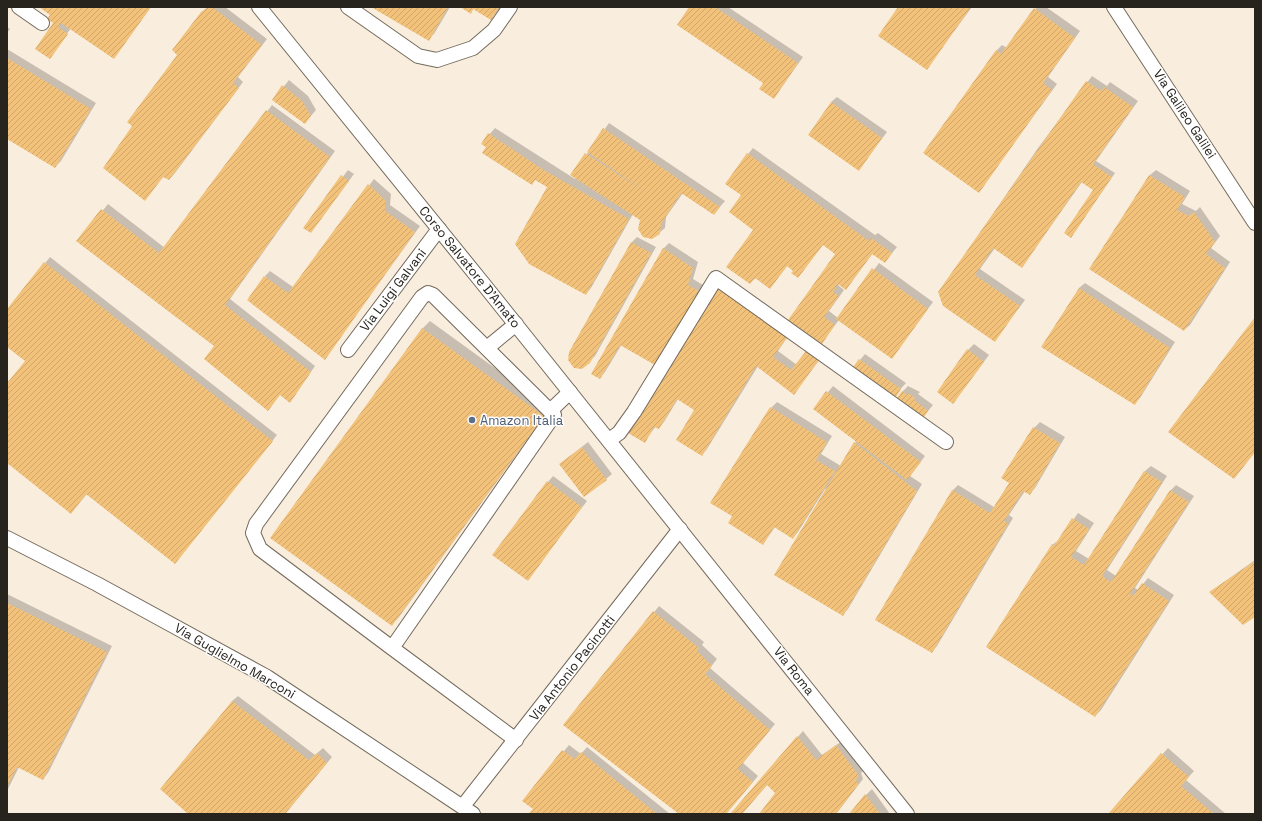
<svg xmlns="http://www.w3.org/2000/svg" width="1262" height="821" font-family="'Space Grotesk',sans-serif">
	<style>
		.shadow { fill: #0003 }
		.building { fill: url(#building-hatch) }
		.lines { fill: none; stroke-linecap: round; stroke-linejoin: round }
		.minor-casing { stroke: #746a5c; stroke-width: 16 }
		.minor { stroke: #fff; stroke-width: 14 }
		.service-dot { fill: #5c6f8a; stroke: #fff; stroke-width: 1.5 }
		.labels { text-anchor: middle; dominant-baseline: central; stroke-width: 3; stroke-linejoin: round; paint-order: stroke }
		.street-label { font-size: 13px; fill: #27231d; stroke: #fff }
		.service-label { font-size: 13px; fill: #4e5e75; stroke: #fff; text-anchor: start }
	</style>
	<defs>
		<pattern id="building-hatch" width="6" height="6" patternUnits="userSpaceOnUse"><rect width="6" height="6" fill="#f2c27b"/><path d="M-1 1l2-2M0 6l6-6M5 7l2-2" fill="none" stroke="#d0a66a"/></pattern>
	</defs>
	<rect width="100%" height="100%" fill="#f9eede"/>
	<!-- shadow -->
	<g class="shadow">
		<polygon points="40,7 151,7 114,58 71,28 50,58 54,23 51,14"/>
		<polygon points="207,7 225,7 267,39 238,77 243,82 175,173 169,179 164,176 145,199 133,126 179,55 201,13"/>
		<polygon points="373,7 450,7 434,34 428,39"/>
		<polygon points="462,7 501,7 491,19 474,8 472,11"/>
		<polygon points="690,7 728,7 803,57 774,98 764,83"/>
		<polygon points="900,7 972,7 926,69"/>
		<polygon points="1037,7 1046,7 1080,31 1048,77 1057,84 979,191 996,51 1002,45 1007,48"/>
		<polygon points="7,27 10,29 7,33"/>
		<polygon points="7,49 96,103 61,161 55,167 7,138"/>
		<polygon points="1092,76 1107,86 1110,82 1138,101 1096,161 1115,173 1074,233 1095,190 1082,182 1022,267 995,248 980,269 1025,300 995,340 939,293 1038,148"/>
		<polygon points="289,80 308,96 316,110 310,117 274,99"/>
		<polygon points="837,97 887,132 859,169 831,102"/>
		<polygon points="272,105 335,151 230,299 315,366 290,402 78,241 108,204 165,248"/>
		<polygon points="609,123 725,201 714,214 683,193 666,217 665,228 659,233 633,214 591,288 586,294 548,187 536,179 531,184 482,143 495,128 575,179 576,178 572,175"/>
		<polygon points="753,148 875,235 878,233 897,247 885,262 873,253 846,289 839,284 838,285 844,290 829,311 838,318 879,263 933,302 892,358 839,320 826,337 806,331 837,254 823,244 798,277 795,270 788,265 770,288 756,278 750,283 755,230 742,195 748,154"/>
		<polygon points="348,170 354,174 311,232 304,227"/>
		<polygon points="1156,170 1190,191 1182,204 1196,211 1200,207 1220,236 1211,248 1230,262 1190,325 1184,330 1090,269 1150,175"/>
		<polygon points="374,179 391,194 390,205 420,226 325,358 265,276 270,271 293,287"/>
		<polygon points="637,237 656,247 595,356 589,362 570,352 632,242"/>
		<polygon points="669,243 698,262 693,279 703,285 661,358 622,344 605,372 600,378 592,374 664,248"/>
		<polygon points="50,257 277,435 175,563 87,494 76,507 7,462 7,385 26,361 7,346 7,310"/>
		<polygon points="1085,283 1175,342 1140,398 1134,404 1079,288"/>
		<polygon points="719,287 793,329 778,351 797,365 812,346 824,354 794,393 758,366 707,449 702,455 696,409 678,399 664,422 658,428 656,426 644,442"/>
		<polygon points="1255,319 1255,452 1234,478"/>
		<polygon points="430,321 550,408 399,617 392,624 422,329"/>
		<polygon points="974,344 989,355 953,403 968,350"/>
		<polygon points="865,354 906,383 895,395 860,360"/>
		<polygon points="833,386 925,456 910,476 922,484 848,609 843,614 827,490 825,489 798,532 793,537 775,527 763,544 771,408 777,402 832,436 821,454 841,466 856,441 814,409"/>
		<polygon points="908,386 920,392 918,394 933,405 924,416 902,392"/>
		<polygon points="1040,422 1065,437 1035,488 1030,494 1025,491 1009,515 1013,518 937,646 932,652 952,491 958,485 994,507 1010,482 1034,428"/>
		<polygon points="588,442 612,474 606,479 560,464"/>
		<polygon points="1151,466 1167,476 1107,570 1116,576 1171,490 1176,485 1194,496 1135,588 1138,590 1148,578 1174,595 1101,710 1095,716 1052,545 1059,540 1078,513 1094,523 1076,551 1089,559 1145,471"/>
		<polygon points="553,476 587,501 527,580 548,482"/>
		<polygon points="1255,560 1255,616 1210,592"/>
		<polygon points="7,594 112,646 48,773 43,779 19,767 7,791"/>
		<polygon points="659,606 704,642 702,645 717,659 710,668 775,724 743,763 758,776 726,814 680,814 564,725"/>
		<polygon points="238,696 315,755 323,748 332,757 285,814 189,814 232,701"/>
		<polygon points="803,731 822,755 842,741 864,770 861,773 863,779 836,814 761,814 776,793 768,784 742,814 731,814"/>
		<polygon points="569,745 581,754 587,747 670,814 530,814 534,809 523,801"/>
		<polygon points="1168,748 1194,771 1186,780 1226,814 1109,814"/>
		<polygon points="872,789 890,814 851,814 866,795"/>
	</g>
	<!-- building -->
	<g class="building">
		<polygon points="39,7 151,7 114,59 61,23 58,27 68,34 50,59 35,49 53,23 47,19 50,15"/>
		<polygon points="209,7 212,7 262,45 233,83 239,88 169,180 163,177 145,201 103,168 132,126 127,122 177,55 172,50 201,12"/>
		<polygon points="371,7 448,7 429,41"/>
		<polygon points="460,7 499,7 491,20 473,9 471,14"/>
		<polygon points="689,7 715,7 798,63 774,99 759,89 763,83 677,25"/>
		<polygon points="898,7 971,7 927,70 878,36"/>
		<polygon points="1034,8 1075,38 1043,83 1052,90 979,193 923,153 996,50 1001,54"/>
		<polygon points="7,58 91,109 55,168 7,139"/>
		<polygon points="1086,81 1101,91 1104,87 1133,107 1093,164 1112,177 1071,238 1064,233 1093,190 1081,182 1022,268 993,248 975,275 1020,306 995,342 943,306 938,292"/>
		<polygon points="282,85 302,101 311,116 305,124 272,100"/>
		<polygon points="831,102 882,138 859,171 808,135"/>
		<polygon points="266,110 330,157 225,305 311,372 290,403 280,395 268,411 204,359 214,346 76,241 101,209 159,253"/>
		<polygon points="603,128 720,207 714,215 681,193 661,224 660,234 652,239 643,237 638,229 640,220 570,175 585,153 649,194 587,152"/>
		<polygon points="488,133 542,169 629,219 586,295 529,264 515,244 547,187 535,180 532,185 482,153 486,147 481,144"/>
		<polygon points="747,153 869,241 871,238 892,253 885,263 872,254 846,290 838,284 833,292 839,296 824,317 835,325 822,344 788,320 835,254 823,245 798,278 791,273 793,271 787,266 770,289 755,278 750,284 726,267 753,230 729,212 741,195 725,184"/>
		<polygon points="341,175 349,181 311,233 303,228"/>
		<polygon points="1149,175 1185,197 1177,210 1189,216 1194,212 1215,242 1206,254 1225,268 1184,331 1089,269"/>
		<polygon points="368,184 385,200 385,211 415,232 325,360 247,300 264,276 288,293"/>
		<polygon points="631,242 651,253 590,363 582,369 574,368 568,360 569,352"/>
		<polygon points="663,248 693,268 688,285 699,291 655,365 620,345 600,379 591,374"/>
		<polygon points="44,262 273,441 175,564 86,494 71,514 7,463 7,383 25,361 7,347 7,309"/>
		<polygon points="872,268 928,309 892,359 836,319"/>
		<polygon points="718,287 788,336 773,357 791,370 806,351 819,360 794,395 756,366 702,456 676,440 694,410 677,399 659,429 654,427 645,443 628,433"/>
		<polygon points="1079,288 1170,348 1135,405 1041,347"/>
		<polygon points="1255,317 1255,452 1234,479 1168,432"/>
		<polygon points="422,328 544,416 392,626 270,538"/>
		<polygon points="967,349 984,362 953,404 937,392"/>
		<polygon points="859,359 901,389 896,397 853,367"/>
		<polygon points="826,391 921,462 907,480 813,409"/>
		<polygon points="902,391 907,395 908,393 915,398 914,400 928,411 924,417 897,398"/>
		<polygon points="770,407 827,442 816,460 835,471 793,539 774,527 763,545 728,523 732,516 710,503"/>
		<polygon points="1033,427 1060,443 1030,495 1023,491 1004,521 1008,524 932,653 875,620 952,490 990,513 1009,483 1001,478"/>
		<polygon points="854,442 917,491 843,616 774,575"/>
		<polygon points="582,447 607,480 584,497 559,464"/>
		<polygon points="1144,471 1162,482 1102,576 1111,582 1170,490 1189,502 1130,594 1133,596 1142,583 1169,601 1095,717 986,647 1052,544 1054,546 1072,518 1089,529 1071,557 1084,565"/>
		<polygon points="547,481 582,507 528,581 492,555"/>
		<polygon points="1255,561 1255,617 1243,625 1209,592"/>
		<polygon points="7,603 107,652 43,780 17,767 7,787"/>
		<polygon points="653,611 699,648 697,651 712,666 705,674 770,730 738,769 753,782 726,814 679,814 563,725"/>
		<polygon points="232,701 309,760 317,753 327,763 285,814 188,814 160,789"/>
		<polygon points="797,736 816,760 836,745 859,776 856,779 858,785 836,814 759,814 775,793 767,785 742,814 730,814"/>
		<polygon points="562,750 575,759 581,752 657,814 528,814 533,809 522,801"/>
		<polygon points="1161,753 1189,777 1181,786 1214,814 1108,814"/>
		<polygon points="865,794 880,814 849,814"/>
	</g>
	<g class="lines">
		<defs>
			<g id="minor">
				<polyline points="19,7 42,23"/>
				<polyline points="259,7 485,286 907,814"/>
				<polyline points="348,7 418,56 437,60 473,48 494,30 510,7"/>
				<polyline points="1114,7 1255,223"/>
				<polyline points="487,348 516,324"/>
				<polyline points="348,350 439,229"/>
				<polyline points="550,411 570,392"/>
				<polyline points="609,440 619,433 634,412 716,278 946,442"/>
				<polyline points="7,538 97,584 267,677 473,814"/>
				<polyline points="392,648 260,549 253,533 256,524 422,297 428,293 433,295 554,415 392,648 516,740"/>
				<polyline points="463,806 680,529"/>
			</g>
		</defs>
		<!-- minor casing -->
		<use href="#minor" class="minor-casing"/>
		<!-- minor -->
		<use href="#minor" class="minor"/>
	</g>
	<!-- markers -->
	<circle class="service-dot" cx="472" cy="420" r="4"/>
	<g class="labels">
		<!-- street labels -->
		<g class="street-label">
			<text transform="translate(1185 114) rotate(57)">Via Galileo Galilei</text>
			<text transform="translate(470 267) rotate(51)">Corso Salvatore D'Amato</text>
			<text transform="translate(393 290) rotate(-53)">Via Luigi Galvani</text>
			<text transform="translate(235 661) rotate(30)">Via Guglielmo Marconi</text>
			<text transform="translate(572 668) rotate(-52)">Via Antonio Pacinotti</text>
			<text transform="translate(794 671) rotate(52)">Via Roma</text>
		</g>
		<!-- service labels -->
		<g class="service-label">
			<text x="480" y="420">Amazon Italia</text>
		</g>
	</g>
	<!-- border -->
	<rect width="1262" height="821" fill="none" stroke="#27231d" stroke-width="16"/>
</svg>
